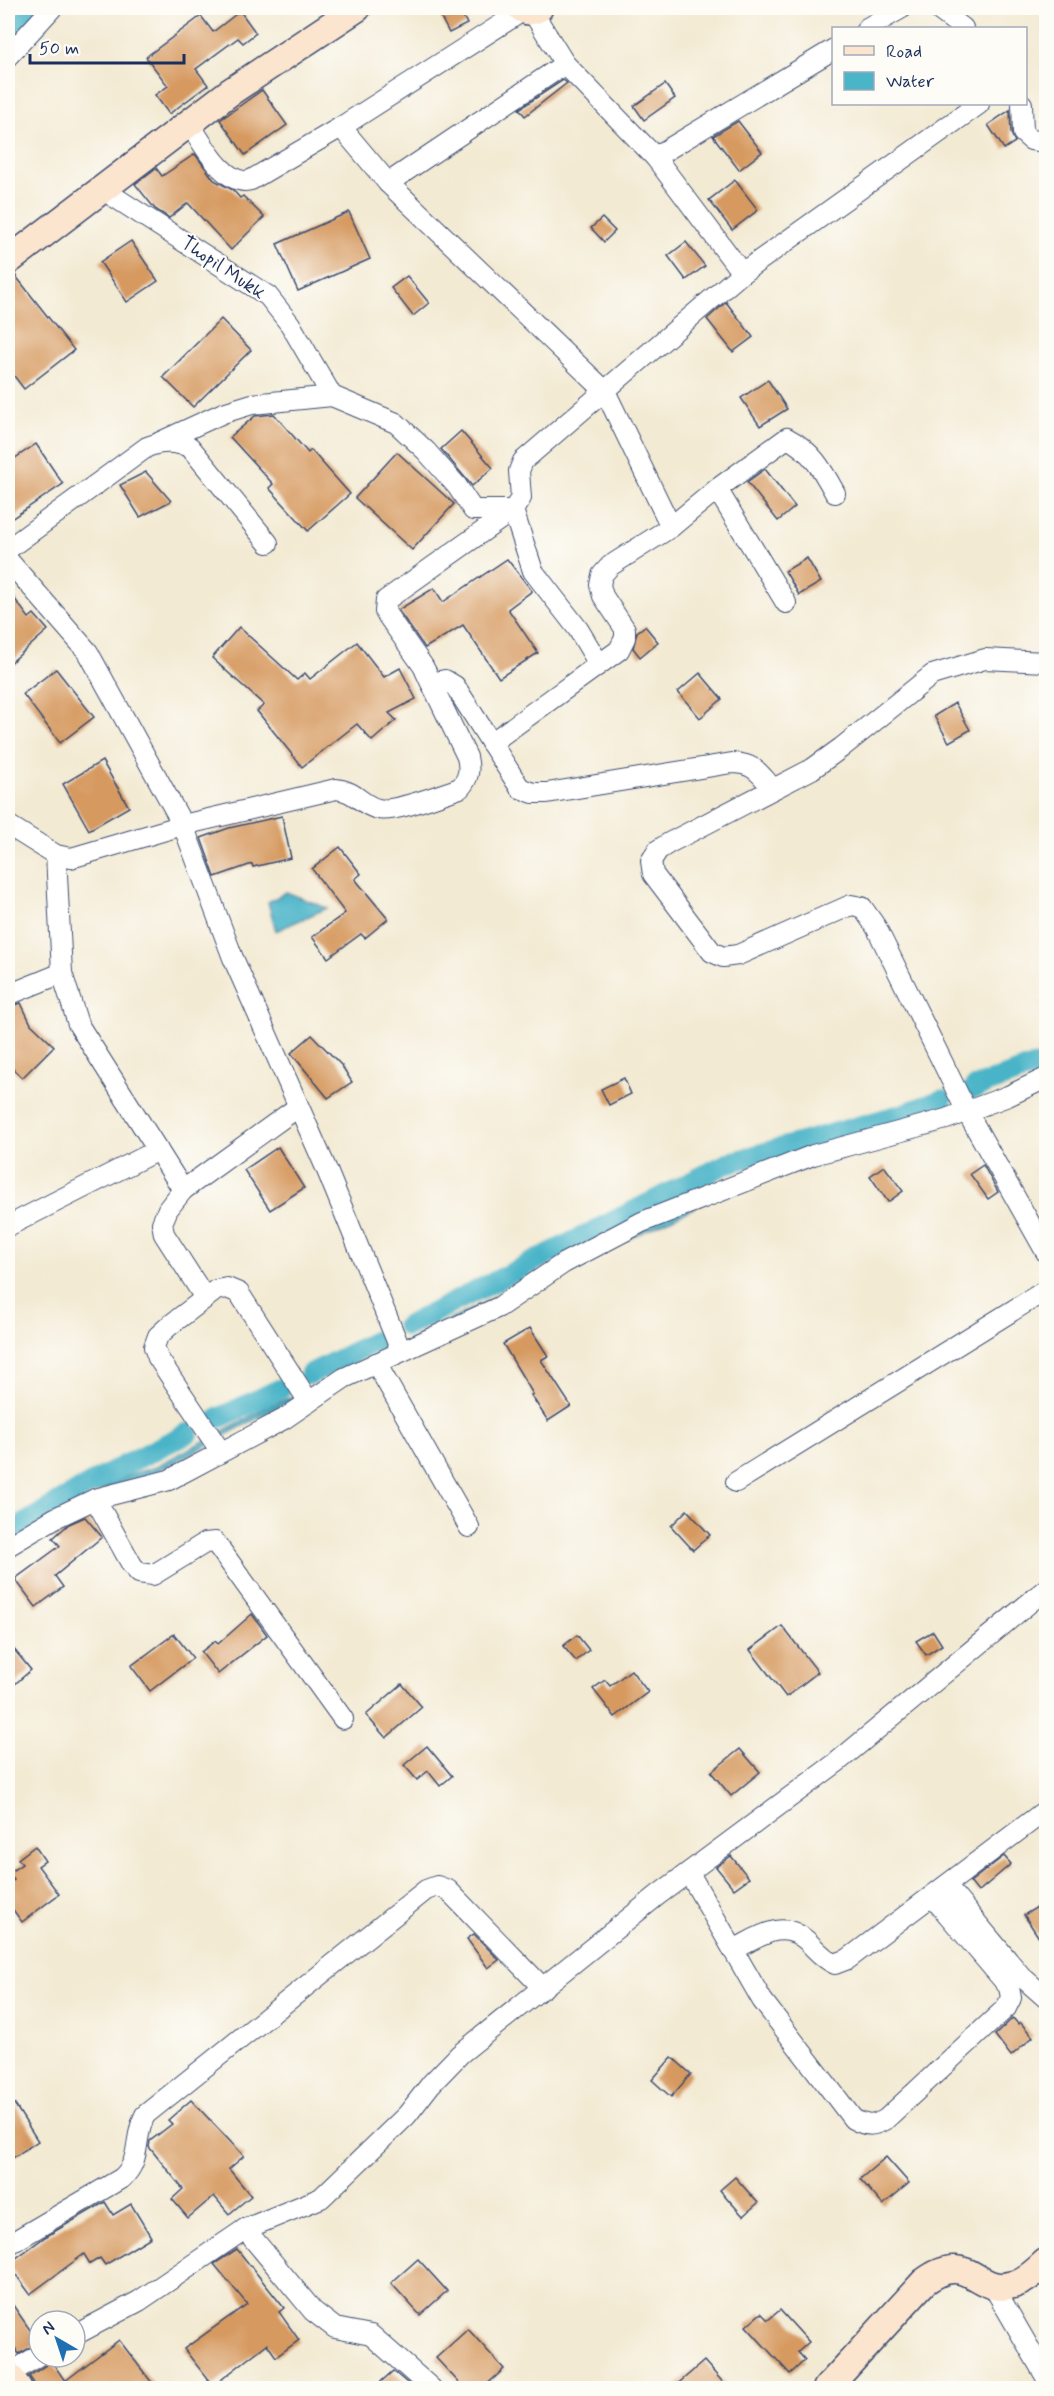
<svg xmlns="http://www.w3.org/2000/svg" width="1054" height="2396" font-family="Mynerve,sans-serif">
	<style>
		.water { fill: #4ab4c8; stroke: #327293; stroke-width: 1.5 }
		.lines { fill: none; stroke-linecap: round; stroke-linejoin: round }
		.stream { stroke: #4ab4c8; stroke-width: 6 }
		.canal { stroke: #4ab4c8; stroke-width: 21 }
		.building { fill: #d6995f }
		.street-casing { stroke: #3b4b70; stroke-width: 22 }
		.secondary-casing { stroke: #3b4b70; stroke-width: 30 }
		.street { stroke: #fff; stroke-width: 20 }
		.secondary { stroke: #fce5cf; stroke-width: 27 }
		.labels { text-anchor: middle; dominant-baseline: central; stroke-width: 4.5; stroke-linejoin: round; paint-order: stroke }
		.street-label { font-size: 20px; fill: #1b2f5e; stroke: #fdfcf7 }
	</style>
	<rect width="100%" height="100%" fill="#fdfcf7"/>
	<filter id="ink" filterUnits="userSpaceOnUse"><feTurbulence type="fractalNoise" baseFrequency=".0167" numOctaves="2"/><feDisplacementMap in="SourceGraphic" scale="12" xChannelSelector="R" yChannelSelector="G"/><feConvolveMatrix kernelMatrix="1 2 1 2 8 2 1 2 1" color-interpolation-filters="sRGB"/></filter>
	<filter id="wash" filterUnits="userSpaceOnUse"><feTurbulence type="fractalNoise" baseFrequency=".008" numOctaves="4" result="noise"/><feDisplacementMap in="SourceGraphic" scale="24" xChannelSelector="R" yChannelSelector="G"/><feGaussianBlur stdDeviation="1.35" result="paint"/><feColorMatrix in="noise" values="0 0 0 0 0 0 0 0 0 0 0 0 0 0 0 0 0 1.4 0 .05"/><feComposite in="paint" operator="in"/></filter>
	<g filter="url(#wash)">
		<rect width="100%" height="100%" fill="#f3ead3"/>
		<!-- water -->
		<g class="water">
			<polygon points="286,892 327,908 276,931 268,902"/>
			<polygon points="942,1127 894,1144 733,1189 278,1407 170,1465 147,1476 93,1494 133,1474 153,1468 270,1406 325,1383 599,1245 705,1196"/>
		</g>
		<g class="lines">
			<!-- stream -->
			<polyline class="stream" points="1035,1066 1046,1060"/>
			<!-- canal -->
			<g class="canal">
				<polyline points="8,39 35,8"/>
				<polyline points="974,1088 1035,1066"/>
				<polyline points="407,1326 728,1163 906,1113 942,1100"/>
				<polyline points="310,1374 376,1341"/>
				<polyline points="219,1418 280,1389"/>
				<path d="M8,1535c57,-39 117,-71 180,-102"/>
			</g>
		</g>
		<g id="blocks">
			<!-- building -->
			<g class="building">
				<polygon points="436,8 459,8 467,24 449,33"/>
				<polygon points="240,11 256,33 243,43 238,38 196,69 208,85 169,114 155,95 168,86 146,57 201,16 213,32"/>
				<polygon points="563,80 567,83 525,116 519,109"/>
				<polygon points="665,84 675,98 644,120 634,106"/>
				<polygon points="262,90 287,125 245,155 220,120"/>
				<polygon points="1010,110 1011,133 1015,142 1004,149 988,125"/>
				<polygon points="738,121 762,152 739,170 713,136"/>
				<polygon points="195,154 214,180 233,190 240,198 243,196 264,217 231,250 188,203 169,218 155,209 135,184 156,168 162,176"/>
				<polygon points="735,180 758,210 732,230 709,200"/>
				<polygon points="349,212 370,259 298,291 277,244"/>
				<polygon points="602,218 615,231 604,242 591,228"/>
				<polygon points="131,241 158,281 127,302 100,262"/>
				<polygon points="686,242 705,266 686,280 668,256"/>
				<polygon points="15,275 74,350 24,389 8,368 8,276"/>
				<polygon points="407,276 429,303 413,316 391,288"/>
				<polygon points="726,302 753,337 733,352 707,319"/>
				<polygon points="221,319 251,350 193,407 163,377"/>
				<polygon points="768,380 787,409 760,426 741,398"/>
				<polygon points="274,414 308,453 311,450 350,494 308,531 269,488 273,484 230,437 255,416"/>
				<polygon points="461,431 493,468 472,486 441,449"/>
				<polygon points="36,444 63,484 8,521 8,463"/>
				<polygon points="397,452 454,504 412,550 355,498"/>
				<polygon points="765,469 795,507 778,521 747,482"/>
				<polygon points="146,472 171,501 140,517 120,485"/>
				<polygon points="807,558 821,582 799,595 785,571"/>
				<polygon points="507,559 532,591 508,609 538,653 499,678 463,625 425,648 398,610 434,588 443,602"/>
				<polygon points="8,590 29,618 34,614 48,630 8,665"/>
				<polygon points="645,626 658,642 640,657 633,648 637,632"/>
				<polygon points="239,627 297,680 305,673 310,679 357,642 384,677 400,668 416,699 389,713 396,720 372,741 357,724 302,767 257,711 264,705 212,658"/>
				<polygon points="56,669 94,717 60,743 23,694"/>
				<polygon points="700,673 722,699 700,718 678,692"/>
				<polygon points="955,703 970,730 949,742 934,716"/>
				<polygon points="102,761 129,807 89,830 63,784"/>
				<polygon points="282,816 291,858 253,867 252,864 215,877 201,838 229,828"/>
				<polygon points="340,847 361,874 355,879 388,919 365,938 361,934 328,958 312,937 345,913 312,869"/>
				<polygon points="21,1003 31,1024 54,1046 22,1078 8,1064 8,1007"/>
				<polygon points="312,1035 342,1066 352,1082 328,1098 291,1053"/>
				<polygon points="624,1078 631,1094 609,1105 601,1089"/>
				<polygon points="278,1147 304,1188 270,1210 244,1170"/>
				<polygon points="983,1165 998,1192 988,1199 970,1174"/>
				<polygon points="884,1166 903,1191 888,1202 870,1176"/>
				<polygon points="530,1328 548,1356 541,1360 571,1406 548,1421 531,1395 533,1394 503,1344"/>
				<polygon points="687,1510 710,1535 693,1550 671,1526"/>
				<polygon points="85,1517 102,1537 55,1576 63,1587 36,1607 15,1579 60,1546 53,1538 69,1524"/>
				<polygon points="252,1614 267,1635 218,1674 201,1652 215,1641 218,1644"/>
				<polygon points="782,1626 818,1672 786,1697 750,1650"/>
				<polygon points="933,1631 942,1645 926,1655 916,1641"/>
				<polygon points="174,1634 193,1658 150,1691 131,1666"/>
				<polygon points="577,1635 589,1650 576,1661 563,1646"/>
				<polygon points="8,1642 31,1670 15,1684 8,1675"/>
				<polygon points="631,1670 648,1692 615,1717 593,1689 605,1680 610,1686"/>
				<polygon points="402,1684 422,1707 386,1738 366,1715"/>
				<polygon points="427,1746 452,1776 440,1786 428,1771 417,1780 404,1765"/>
				<polygon points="740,1749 760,1772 731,1796 711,1772"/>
				<polygon points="35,1846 45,1861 38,1866 59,1894 22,1922 8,1903 8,1884 14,1880 9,1873 22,1864 18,1859"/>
				<polygon points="731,1856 749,1878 734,1889 716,1867"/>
				<polygon points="1004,1856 1011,1864 978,1892 970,1882"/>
				<polygon points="1047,1901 1047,1950 1024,1915"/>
				<polygon points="474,1934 499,1960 488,1968 467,1939"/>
				<polygon points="1013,2018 1018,2024 1020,2022 1033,2037 1011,2056 995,2035"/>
				<polygon points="672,2057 691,2074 671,2097 652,2080"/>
				<polygon points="8,2094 38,2141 8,2161"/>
				<polygon points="191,2100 244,2156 229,2169 251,2196 229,2214 214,2196 188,2218 172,2199 183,2189 149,2147 150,2141 172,2124 168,2120"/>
				<polygon points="886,2157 909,2183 883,2205 860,2179"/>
				<polygon points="735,2177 758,2203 743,2216 720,2190"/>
				<polygon points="105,2202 113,2215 131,2204 151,2237 105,2265 100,2258 90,2264 84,2254 30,2294 8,2264 45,2237"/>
				<polygon points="237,2249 284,2308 279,2312 299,2340 276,2357 267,2344 213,2386 184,2349 247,2304 214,2264"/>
				<polygon points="418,2259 447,2291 420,2315 391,2283"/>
				<polygon points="8,2298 39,2343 19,2354 8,2338"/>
				<polygon points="780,2310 809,2342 798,2352 805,2360 790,2374 746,2326 761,2313 768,2320"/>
				<polygon points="468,2329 504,2369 483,2388 464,2388 436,2358"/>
				<polygon points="119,2340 156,2388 37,2388 29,2376 46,2365 50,2359 65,2381"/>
				<polygon points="704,2361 728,2388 673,2388"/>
				<polygon points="393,2371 413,2388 374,2388"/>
			</g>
		</g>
	</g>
	<g filter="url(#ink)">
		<use href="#blocks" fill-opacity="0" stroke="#3b4b70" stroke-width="1.5"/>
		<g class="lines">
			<defs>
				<g id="street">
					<polyline points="936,8 963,28"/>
					<polyline points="532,11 565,64 655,157 742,273"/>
					<polyline points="867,28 902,8"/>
					<polyline points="8,56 52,8"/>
					<polyline points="1022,104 1023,133 1031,140 1046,142"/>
					<path d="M189,123c13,19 36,65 62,57l90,-53 183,-117"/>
					<polyline points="341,127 388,183 605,391 671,527"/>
					<polyline points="655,157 834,49"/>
					<polyline points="388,183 565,64"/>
					<polyline points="102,189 268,296 290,324 332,396 396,423 426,451 457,486 473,510 513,510 533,571 578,629 599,664"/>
					<polyline points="160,442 223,413 252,404 332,396"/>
					<polyline points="717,489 786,603"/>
					<path d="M8,549l139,-102c16,-6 27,-5 43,0l78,96"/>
					<polyline points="8,560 88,652 183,825 233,958 326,1168 401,1351"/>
					<polyline points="1046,662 985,659 932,675 841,748 812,769 669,843 658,850 651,861 653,874 712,952 723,957 738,955 851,905 862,907 876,927 967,1112 1046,1252"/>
					<path d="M426,672l5,11 14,-3 10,6 65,102 13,5h14l185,-30c21,0 27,9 40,25"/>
					<path d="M491,743l128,-93 6,-12v-9l-22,-33 -3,-11 2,-10 8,-9 61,-39 46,-38 70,-51c25,13 35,31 48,55"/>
					<path d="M8,825l48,30 15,3 112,-33 153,-36c20,2 25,16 42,20 16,4 64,-15 82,-21 9,-10 10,-18 7,-31l-44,-91 -38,-54 1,-12 127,-90 8,-12 -2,-27 4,-10 219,-188 237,-169"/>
					<polyline points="56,855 62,973 78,1024 183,1190"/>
					<polyline points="8,995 62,973"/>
					<polyline points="8,1226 158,1150"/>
					<polyline points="205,1298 164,1234 162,1223 168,1209 183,1190 298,1107"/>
					<polyline points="376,1363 469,1527"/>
					<polyline points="221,1452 158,1358 154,1347 158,1336 169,1326 216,1290 227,1288 239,1293 309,1402"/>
					<polyline points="736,1482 1046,1290"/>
					<polyline points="95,1499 132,1565 139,1573 153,1575 205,1543 215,1542 343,1719"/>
					<polyline points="8,1546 55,1518 95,1499 169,1480 284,1419 344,1378 499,1307 564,1263 642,1222 813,1155 946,1119 1008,1096 1046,1078"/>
					<path d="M689,1873l73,127 91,119c13,7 20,8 33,0l120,-111 5,-10 -2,-11 -77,-91"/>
					<polyline points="946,1886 1021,1976 1046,1998"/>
					<path d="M733,1950c25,-12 49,-32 73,-10 10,9 16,18 29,24l13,-5 198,-149"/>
					<polyline points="245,2229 313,2311 335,2328 371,2335 431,2388"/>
					<path d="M8,2245l114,-67c20,-18 11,-39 23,-63l281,-225 11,-4 11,4 95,98"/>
					<polyline points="992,2284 1046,2377"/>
					<polyline points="75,2335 139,2301 245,2229 321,2198 407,2115 431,2084 460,2054 658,1895 836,1763 1046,1589"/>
					<polyline points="8,2375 39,2355"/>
				</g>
				<g id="secondary">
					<path d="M521,8c6,5 12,3 18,0"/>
					<polyline points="8,261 230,92 357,8"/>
					<polyline points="8,2375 18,2388"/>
					<path d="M827,2388l97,-106c45,-34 52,13 87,3 14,-3 25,-14 35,-23"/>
				</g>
			</defs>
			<!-- street casing -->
			<use href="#street" class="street-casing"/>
			<!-- secondary casing -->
			<use href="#secondary" class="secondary-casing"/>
			<!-- street -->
			<use href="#street" class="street"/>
			<!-- secondary -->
			<use href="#secondary" class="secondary"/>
		</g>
	</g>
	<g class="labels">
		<!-- street labels -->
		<g class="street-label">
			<text transform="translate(223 268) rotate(34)">Thopil Mukk</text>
		</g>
	</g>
	<!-- margin -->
	<rect width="1054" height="2396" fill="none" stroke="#fdfcf7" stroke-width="30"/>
	<!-- legend -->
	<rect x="832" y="27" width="195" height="78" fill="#fdfcf7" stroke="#a3aaba" stroke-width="1.5"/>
	<rect x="844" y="46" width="30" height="9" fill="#fce5cf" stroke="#a3aaba" stroke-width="1.5"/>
	<text x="886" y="57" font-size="18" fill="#1b2f5e">Road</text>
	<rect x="844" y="72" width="30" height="18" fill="#4ab4c8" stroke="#a3aaba" stroke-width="1.5"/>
	<text x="886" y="87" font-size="18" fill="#1b2f5e">Water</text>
	<!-- north arrow -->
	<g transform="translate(57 2339) rotate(321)"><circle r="28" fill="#fdfcf7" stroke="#a3aaba" stroke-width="1.5"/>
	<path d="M0-4.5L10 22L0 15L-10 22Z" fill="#1f6fb2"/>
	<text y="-9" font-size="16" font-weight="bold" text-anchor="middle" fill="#1b2f5e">N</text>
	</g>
	<!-- scale -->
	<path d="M30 54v9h154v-9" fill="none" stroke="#1b2f5e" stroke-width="3"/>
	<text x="39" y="54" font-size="18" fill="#1b2f5e" stroke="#fdfcf7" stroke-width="4.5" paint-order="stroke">50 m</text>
</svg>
